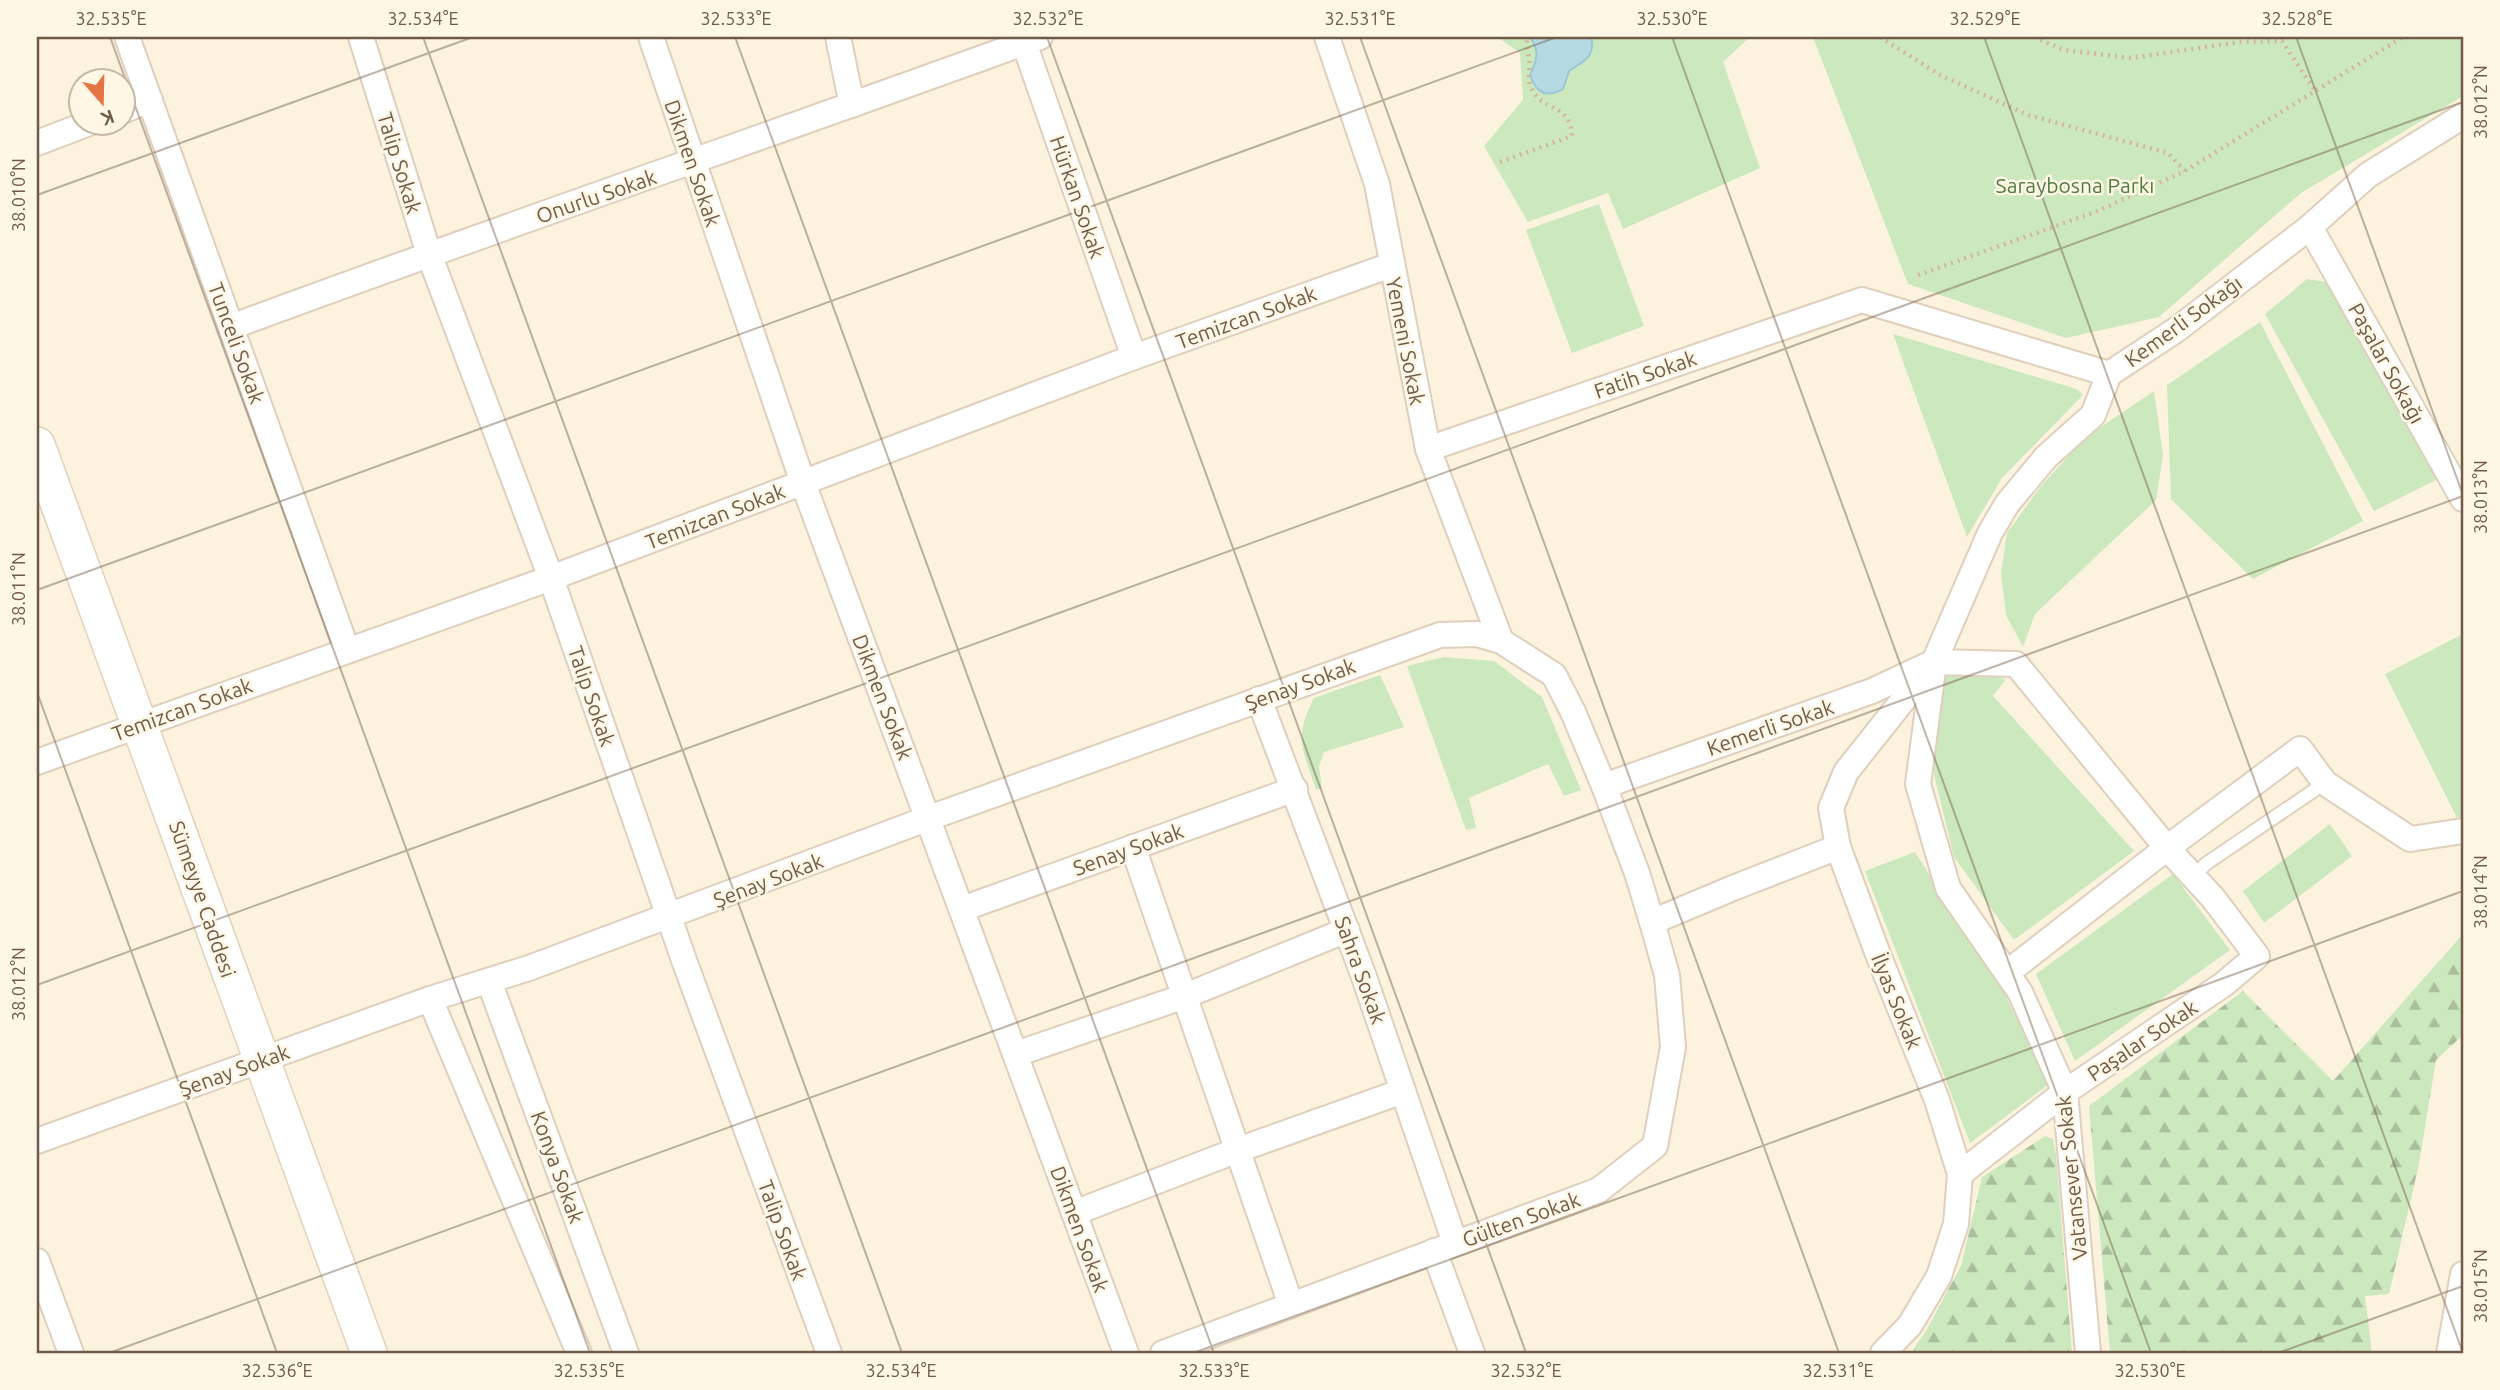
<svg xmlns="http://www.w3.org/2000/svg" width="2500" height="1390" font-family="Ubuntu,sans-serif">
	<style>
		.green { fill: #cce8bf }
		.forest { fill: url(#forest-firs) }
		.water { fill: #b5dae4; stroke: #9bc8d6; stroke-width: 2 }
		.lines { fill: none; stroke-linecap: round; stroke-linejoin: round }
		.lane-casing { stroke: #dfcfbc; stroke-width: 16 }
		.street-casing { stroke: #dfcfbc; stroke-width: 28 }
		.secondary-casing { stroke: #e4d1ba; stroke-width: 38 }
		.path { stroke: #d5b69b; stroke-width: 4.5; stroke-dasharray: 2 5; stroke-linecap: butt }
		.lane { stroke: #fff; stroke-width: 12 }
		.street { stroke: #fff; stroke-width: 24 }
		.secondary { stroke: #fff; stroke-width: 35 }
		.ticks { fill: none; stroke: #715a48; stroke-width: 2; stroke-opacity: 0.45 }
		.labels { text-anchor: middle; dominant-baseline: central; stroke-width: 5; stroke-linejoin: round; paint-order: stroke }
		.street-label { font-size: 21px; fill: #715a48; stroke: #fff7e5 }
		.park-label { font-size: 21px; fill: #507d42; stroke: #fff7e5 }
		.neatline { fill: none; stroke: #715a48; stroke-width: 2.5 }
		.ticks-label { font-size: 18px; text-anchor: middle; fill: #715a48 }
	</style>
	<defs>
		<pattern id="forest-firs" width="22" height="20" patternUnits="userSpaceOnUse" patternTransform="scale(1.75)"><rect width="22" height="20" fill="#cce8bf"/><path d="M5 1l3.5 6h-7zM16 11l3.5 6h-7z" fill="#aabf9d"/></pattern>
	</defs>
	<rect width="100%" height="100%" fill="#fcf3df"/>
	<!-- green -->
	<g class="green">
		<polygon points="1497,37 1750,37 1723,62 1760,168 1623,229 1608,193 1528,222 1484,146 1523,100 1520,53"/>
		<polygon points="1813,37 2463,37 2463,96 2301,193 2159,317 2066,338 1908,284"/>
		<polygon points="1599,204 1644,326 1572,353 1526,230"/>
		<polygon points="2307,279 2327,282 2438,479 2374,511 2265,314"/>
		<polygon points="2260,322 2363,521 2253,579 2171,499 2167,385"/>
		<polygon points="1893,334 2077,389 2083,395 2002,478 1967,537"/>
		<polygon points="2154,391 2163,455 2156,500 2035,614 2023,647 2006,615 2001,573 2007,533 2041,486 2086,437"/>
		<polygon points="2463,634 2463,830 2385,674"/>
		<polygon points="1444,657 1494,661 1542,697 1581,790 1564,796 1548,764 1469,798 1476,828 1466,830 1407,666"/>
		<polygon points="1951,670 2006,679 1993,696 2134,851 2014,940 1954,857 1929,754 1938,678"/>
		<path d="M1380,675l24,52 -80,25 -5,15 3,21 -6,2c-13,-41 -23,-51 -2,-92z"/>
		<polygon points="2330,824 2352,856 2264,923 2243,891"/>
		<polygon points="1915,852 2002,988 2048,1085 1970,1143 1865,871"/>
		<polygon points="2173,874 2230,950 2075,1061 2036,974"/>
	</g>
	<!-- forest -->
	<g class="forest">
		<polygon points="2463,934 2463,1035 2436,1060 2419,1164 2389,1294 2365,1296 2372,1353 2110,1353 2089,1106 2243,991 2333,1081"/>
		<polygon points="2045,1136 2053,1139 2056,1154 2072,1353 1911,1353 1927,1329 1961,1266 1982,1177"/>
	</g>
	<!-- water -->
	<path class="water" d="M1530,37h61c5,21 -8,24 -22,34l-6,18c-17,9 -26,5 -33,-14 7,-15 10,-24 0,-38z"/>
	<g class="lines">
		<defs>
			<polyline id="lane" points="2193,876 2207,863 2325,783"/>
			<g id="street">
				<polyline points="127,37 347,650"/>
				<polyline points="361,37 429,254 551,578 685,963 829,1353"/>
				<polyline points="651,37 803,483 1126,1353"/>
				<polyline points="838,37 852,105"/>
				<polyline points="1022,37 1134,357"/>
				<polyline points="1327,37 1377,184 1428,449 1501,641"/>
				<polyline points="122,111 150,100"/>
				<polyline points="37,143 92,122"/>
				<polyline points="2310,227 2463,499"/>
				<path d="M231,327c269,-100 540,-192 809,-290"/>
				<polyline points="1428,449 1862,300 2109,374"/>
				<polyline points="1259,699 1363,974 1455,1243"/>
				<polyline points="37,762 551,578 1134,357 1391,265"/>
				<polyline points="1604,786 1872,691 1934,662 2016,664 2167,848 2213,898 2257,956 2224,984 2065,1092 1960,1174"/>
				<polyline points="1133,847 1291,1305"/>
				<polyline points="962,909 1295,789"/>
				<polyline points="2008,972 2167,848 2300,749 2325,783 2410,839 2463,831"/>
				<polyline points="489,981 626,1353"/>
				<polyline points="430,999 579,1353"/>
				<polyline points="1016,1054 1185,996 1347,930"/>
				<polyline points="37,1141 430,999 529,968 929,818 1440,635 1477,634 1501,641 1554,675 1573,712 1604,786 1637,873 1652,922 1733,888 1838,847"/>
				<polyline points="1074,1213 1238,1150 1403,1091"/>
				<polyline points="1434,1251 1472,1353"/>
				<polyline points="37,1261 71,1353"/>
				<polyline points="1163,1353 1599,1190 1655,1146 1673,1047 1667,975 1652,922"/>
				<polyline points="1883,1353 1910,1325 1939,1276 1956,1224 1960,1174 1937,1100 1879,957 1838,847 1831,808 1846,772 1927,670"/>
				<polyline points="2088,1353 2065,1092 2020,992 1948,888 1918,784 1934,662 1990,533 2007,504 2046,457 2093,415 2109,374 2176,330 2310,227 2368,175 2463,116"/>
				<polyline points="2449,1353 2463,1274"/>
			</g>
			<path id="secondary" d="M37,445c112,302 219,606 332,908"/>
		</defs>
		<!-- lane casing -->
		<use href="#lane" class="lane-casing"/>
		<!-- street casing -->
		<use href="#street" class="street-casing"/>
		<!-- secondary casing -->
		<use href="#secondary" class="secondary-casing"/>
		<!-- path -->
		<g class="path">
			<polyline points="1880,37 1940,75 2028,115 2168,153 2185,171"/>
			<polyline points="2034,37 2064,50 2131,58 2239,42 2282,41 2315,91"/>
			<path d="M1500,162l72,-26c-1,-34 -32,-23 -42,-51 -3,-10 1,-18 -1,-27 -1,-9 -4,-14 -1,-21"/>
			<polyline points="1918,275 2098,211 2185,171 2403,37"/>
		</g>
		<!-- lane -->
		<use href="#lane" class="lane"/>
		<!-- street -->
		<use href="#street" class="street"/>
		<!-- secondary -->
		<use href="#secondary" class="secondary"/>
	</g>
	<!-- ticks -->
	<path class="ticks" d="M110,37l480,1316M423,37l479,1316M735,37l479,1316M1047,37l479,1316M1360,37l479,1316M1672,37l479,1316M1984,37l479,1316M2296,37l167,458M37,195l436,-158M37,590l1520,-553M37,692l240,661M37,985l2426,-883M109,1353l2354,-857M1193,1353l1270,-462M2278,1353l185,-67"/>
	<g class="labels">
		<!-- street labels -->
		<g class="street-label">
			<text transform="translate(400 163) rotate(73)">Talip Sokak</text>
			<text transform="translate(693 163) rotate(71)">Dikmen Sokak</text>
			<text transform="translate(596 196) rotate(-19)">Onurlu Sokak</text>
			<text transform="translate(1078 197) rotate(71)">Hürkan Sokak</text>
			<text transform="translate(1246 317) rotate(-20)">Temizcan Sokak</text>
			<text transform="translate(2183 321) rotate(-36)">Kemerli Sokağı</text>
			<text transform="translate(1406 341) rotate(79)">Yemeni Sokak</text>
			<text transform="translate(237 343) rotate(70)">Tunceli Sokak</text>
			<text transform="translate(2387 363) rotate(61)">Paşalar Sokağı</text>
			<text transform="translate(1645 374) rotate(-19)">Fatih Sokak</text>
			<text transform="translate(715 516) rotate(-21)">Temizcan Sokak</text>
			<text transform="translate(1300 684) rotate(-20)">Şenay Sokak</text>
			<text transform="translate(592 696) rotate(71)">Talip Sokak</text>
			<text transform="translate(883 697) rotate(69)">Dikmen Sokak</text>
			<text transform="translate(182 709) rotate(-20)">Temizcan Sokak</text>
			<text transform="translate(1770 727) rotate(-19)">Kemerli Sokak</text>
			<text transform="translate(1128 849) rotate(-20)">Senay Sokak</text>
			<text transform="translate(768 880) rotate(-21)">Şenay Sokak</text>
			<text transform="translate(203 899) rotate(71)">Sümeyye Caddesi</text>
			<text transform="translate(1361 970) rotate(70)">Sahra Sokak</text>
			<text transform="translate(1897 1001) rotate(68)">İlyas Sokak</text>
			<text transform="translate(2142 1040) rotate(-34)">Paşalar Sokak</text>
			<text transform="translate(234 1070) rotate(-20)">Şenay Sokak</text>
			<text transform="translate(558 1167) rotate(70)">Konya Sokak</text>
			<text transform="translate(2071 1178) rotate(-96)">Vatansever Sokak</text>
			<text transform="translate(1521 1219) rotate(-20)">Gülten Sokak</text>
			<text transform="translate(1080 1229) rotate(70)">Dikmen Sokak</text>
			<text transform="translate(783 1230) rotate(70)">Talip Sokak</text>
		</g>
		<!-- park labels -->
		<g class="park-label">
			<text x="2075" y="185">Saraybosna Parkı</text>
		</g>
	</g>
	<!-- border -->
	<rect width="2500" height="1390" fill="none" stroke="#fff7e5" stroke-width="77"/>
	<!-- north arrow -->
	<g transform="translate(102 102) rotate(160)"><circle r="33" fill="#fff7e5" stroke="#c6b8a6" stroke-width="2"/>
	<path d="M0-5L12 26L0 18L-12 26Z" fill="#e57545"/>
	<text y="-10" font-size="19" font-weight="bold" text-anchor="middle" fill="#715a48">K</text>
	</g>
	<rect x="38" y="38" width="2424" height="1314" class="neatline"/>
	<g class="ticks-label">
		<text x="111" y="25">32.535°E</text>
		<text x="423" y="25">32.534°E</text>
		<text x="736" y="25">32.533°E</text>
		<text x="1048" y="25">32.532°E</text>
		<text x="1360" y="25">32.531°E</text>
		<text x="1672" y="25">32.530°E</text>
		<text x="1985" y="25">32.529°E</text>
		<text x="2297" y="25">32.528°E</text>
		<text transform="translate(2481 102) rotate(-90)" y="6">38.012°N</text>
		<text transform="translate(19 195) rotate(-90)" y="6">38.010°N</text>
		<text transform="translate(2481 497) rotate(-90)" y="6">38.013°N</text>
		<text transform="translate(19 589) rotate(-90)" y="6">38.011°N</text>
		<text transform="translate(2481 892) rotate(-90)" y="6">38.014°N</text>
		<text transform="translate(19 984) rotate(-90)" y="6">38.012°N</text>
		<text transform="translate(2481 1286) rotate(-90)" y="6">38.015°N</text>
		<text x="277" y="1377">32.536°E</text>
		<text x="589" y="1377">32.535°E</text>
		<text x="901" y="1377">32.534°E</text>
		<text x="1214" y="1377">32.533°E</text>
		<text x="1526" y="1377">32.532°E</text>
		<text x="1838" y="1377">32.531°E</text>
		<text x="2150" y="1377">32.530°E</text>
	</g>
</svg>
